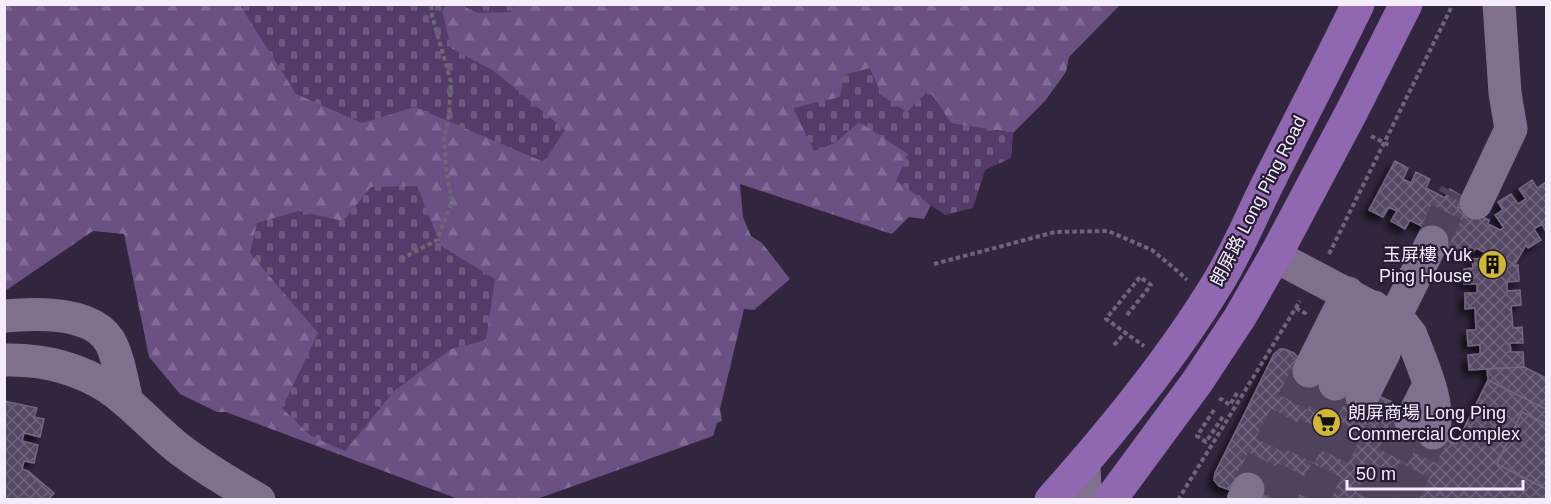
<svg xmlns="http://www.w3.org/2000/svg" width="1551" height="504" font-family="Arial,'Noto Sans TC',sans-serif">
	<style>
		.forest { fill: url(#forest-firs) }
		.cemetery { fill: url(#cemetery-stones) }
		.building { fill: url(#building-cross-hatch); stroke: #756683; stroke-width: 1.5; filter: url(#shadow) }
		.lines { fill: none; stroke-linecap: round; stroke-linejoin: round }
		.minor-tunnel { stroke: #4f435b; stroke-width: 33; stroke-dasharray: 33 16; stroke-linecap: butt }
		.path { stroke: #70647b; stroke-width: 4; stroke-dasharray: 4.5 3; stroke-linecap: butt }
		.minor { stroke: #7f708d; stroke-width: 33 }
		.major { stroke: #9068b2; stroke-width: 33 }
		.labels { text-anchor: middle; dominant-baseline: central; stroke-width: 4.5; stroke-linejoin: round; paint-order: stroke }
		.street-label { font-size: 18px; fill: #f5edfe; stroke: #281b34 }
		.poi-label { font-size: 18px; fill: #f5edfe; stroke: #281b34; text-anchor: end }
	</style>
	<defs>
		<pattern id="forest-firs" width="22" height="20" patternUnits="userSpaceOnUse" patternTransform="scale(1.5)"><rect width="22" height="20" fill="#6b5083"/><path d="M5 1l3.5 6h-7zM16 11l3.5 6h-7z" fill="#816a96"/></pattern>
		<pattern id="cemetery-stones" width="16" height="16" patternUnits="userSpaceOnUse" patternTransform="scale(1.5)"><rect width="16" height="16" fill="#543b69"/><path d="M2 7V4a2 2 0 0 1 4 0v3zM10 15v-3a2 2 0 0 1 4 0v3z" fill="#6d5880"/></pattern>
		<pattern id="building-cross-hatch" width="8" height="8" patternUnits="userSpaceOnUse" patternTransform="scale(1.5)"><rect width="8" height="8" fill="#574864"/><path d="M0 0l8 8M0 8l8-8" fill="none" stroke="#70637b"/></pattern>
		<filter id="shadow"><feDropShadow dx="-5.5" dy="5.5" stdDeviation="3" flood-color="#0009"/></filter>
	</defs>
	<rect width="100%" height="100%" fill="#32253e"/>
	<!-- forest -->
	<polygon class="forest" points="5,5 1120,5 1069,57 1066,72 1045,101 1013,133 996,130 925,201 931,205 924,219 909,217 892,234 740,184 743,217 751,236 762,243 790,279 754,310 744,309 720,409 722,421 717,423 713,436 537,499 458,499 226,412 217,412 180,394 149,357 124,234 93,231 5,291"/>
	<!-- cemetery -->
	<g class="cemetery">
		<polygon points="240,5 448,5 442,10 451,48 494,71 565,130 544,162 415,107 362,123 296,94"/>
		<polygon points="460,5 515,5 511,12 478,13"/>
		<polygon points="870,68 882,96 907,112 929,90 951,123 1013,133 1011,158 985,170 973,208 945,215 896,181 908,154 859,122 835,143 814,151 793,108 840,97 844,75"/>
		<polygon points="417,186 441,246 495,279 486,340 451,349 394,391 345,451 311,436 282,408 318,333 250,253 257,223 298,211 343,221 371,187"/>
	</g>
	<!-- building -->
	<g class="building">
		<polygon points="1395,161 1408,168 1403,179 1411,183 1416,172 1430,179 1426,188 1445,198 1450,189 1463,197 1458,207 1489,220 1488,224 1500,230 1504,228 1495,215 1503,210 1498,202 1511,194 1518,204 1526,199 1519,189 1532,180 1537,188 1546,182 1546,232 1542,224 1534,229 1541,240 1528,248 1526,245 1514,266 1518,265 1519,281 1507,282 1507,291 1520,290 1521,305 1511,306 1513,328 1522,327 1523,343 1510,343 1511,352 1523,352 1524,367 1469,370 1468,355 1480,354 1480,345 1468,346 1467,330 1476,330 1475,308 1465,309 1465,293 1477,293 1477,284 1464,284 1464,269 1473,268 1472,259 1488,258 1488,254 1476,248 1473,252 1465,248 1461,256 1447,249 1452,238 1444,234 1429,230 1410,220 1405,229 1391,221 1397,211 1389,207 1383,217 1369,210"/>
		<polygon points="1280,349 1284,349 1294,353 1299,359 1377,398 1381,397 1392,402 1397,407 1396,414 1456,444 1488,380 1546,409 1546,424 1522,412 1497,464 1546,489 1546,500 1269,500 1239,485 1230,490 1219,486 1214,480 1215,473 1274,354"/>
		<polygon points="1524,367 1546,378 1546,409 1488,380 1487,369"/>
		<polygon points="4,401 37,408 34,417 44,419 40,437 24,433 22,441 38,445 34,463 24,461 22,469 28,471 54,493 48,500 4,500"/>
		<polygon points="1522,412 1546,424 1546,489 1497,464"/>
	</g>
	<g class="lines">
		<!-- minor-tunnel -->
		<g class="minor-tunnel">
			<polyline points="1432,242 1456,193"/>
			<polyline points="1248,489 1309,371"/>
			<polyline points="1278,500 1335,384"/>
			<polyline points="1312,500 1362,397"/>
			<polyline points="1371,500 1411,421"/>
			<polyline points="1400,500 1433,433"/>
		</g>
		<!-- path -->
		<g class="path">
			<polyline points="1371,136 1391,146"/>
			<polyline points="1329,254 1453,4"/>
			<polyline points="401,259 437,240 452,202 446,168 444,138 449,115 451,82 431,12 432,4"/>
			<polyline points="934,264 1055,232 1108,231 1152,250 1181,274 1187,280"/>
			<polyline points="1296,308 1305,313 1307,310"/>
			<polyline points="1127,315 1151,285 1140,277 1106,319 1144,346"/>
			<polyline points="1114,345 1125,333"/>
			<polyline points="1220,401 1221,399 1230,405 1237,393"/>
			<polyline points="1214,410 1197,436 1206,442 1224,415"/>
			<polyline points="1178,500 1300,301"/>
		</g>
		<!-- minor -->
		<g class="minor">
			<polyline points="1476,203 1511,129 1505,93 1499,4"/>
			<path d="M1275,256l119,63 10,7 7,9c10,27 31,70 22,98"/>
			<path d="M4,316c31,-3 86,-5 105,24 9,14 14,45 18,62"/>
			<path d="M4,360c37,-1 74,8 105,28 25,17 45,41 69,60 26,20 53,36 81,52"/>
			<polyline points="1309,371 1348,293"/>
			<polyline points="1335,384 1374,307"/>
			<polyline points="1362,397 1384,353 1394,319 1432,242"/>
			<polyline points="1411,421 1429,385"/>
			<polyline points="1084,463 1085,493 1088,500"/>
			<polyline points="1243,500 1248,489"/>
		</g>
		<!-- major -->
		<g class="major">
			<path d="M1051,500c59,-66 120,-140 166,-216 20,-32 34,-67 51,-101 30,-60 61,-119 90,-179"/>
			<polyline points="1110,500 1197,382 1240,317 1275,256 1351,113 1406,4"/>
		</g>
	</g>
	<!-- icons -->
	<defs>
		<symbol id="building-disc" viewBox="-11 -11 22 22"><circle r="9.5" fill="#d0b736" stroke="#281b34"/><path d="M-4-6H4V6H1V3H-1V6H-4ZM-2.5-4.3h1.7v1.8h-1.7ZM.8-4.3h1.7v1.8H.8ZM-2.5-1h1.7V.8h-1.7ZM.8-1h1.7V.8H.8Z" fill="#111"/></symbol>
		<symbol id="supermarket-disc" viewBox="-11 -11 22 22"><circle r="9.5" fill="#d0b736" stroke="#281b34"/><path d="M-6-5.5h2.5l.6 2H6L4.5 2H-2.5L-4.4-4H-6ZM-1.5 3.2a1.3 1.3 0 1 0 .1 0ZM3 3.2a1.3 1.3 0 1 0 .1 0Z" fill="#111"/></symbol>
	</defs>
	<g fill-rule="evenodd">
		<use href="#building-disc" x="1476" y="248" width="33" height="33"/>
		<use href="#supermarket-disc" x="1310" y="406" width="33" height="33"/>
	</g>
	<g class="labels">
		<!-- street labels -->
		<g class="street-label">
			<text transform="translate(1258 201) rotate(-63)">朗屏路 Long Ping Road</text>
		</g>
		<!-- poi labels -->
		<g class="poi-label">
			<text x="1472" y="255">玉屏樓 Yuk<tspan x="1472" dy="21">Ping House</tspan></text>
			<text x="1348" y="413" text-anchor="start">朗屏商場 Long Ping<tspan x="1348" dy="21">Commercial Complex</tspan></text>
		</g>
	</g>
	<!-- border -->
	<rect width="1551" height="504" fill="none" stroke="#f5edfe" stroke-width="12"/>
	<!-- scale -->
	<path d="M1347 480v9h176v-9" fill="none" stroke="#f5edfe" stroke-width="3"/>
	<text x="1356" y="480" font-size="18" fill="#f5edfe" stroke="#281b34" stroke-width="4.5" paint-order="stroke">50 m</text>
</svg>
